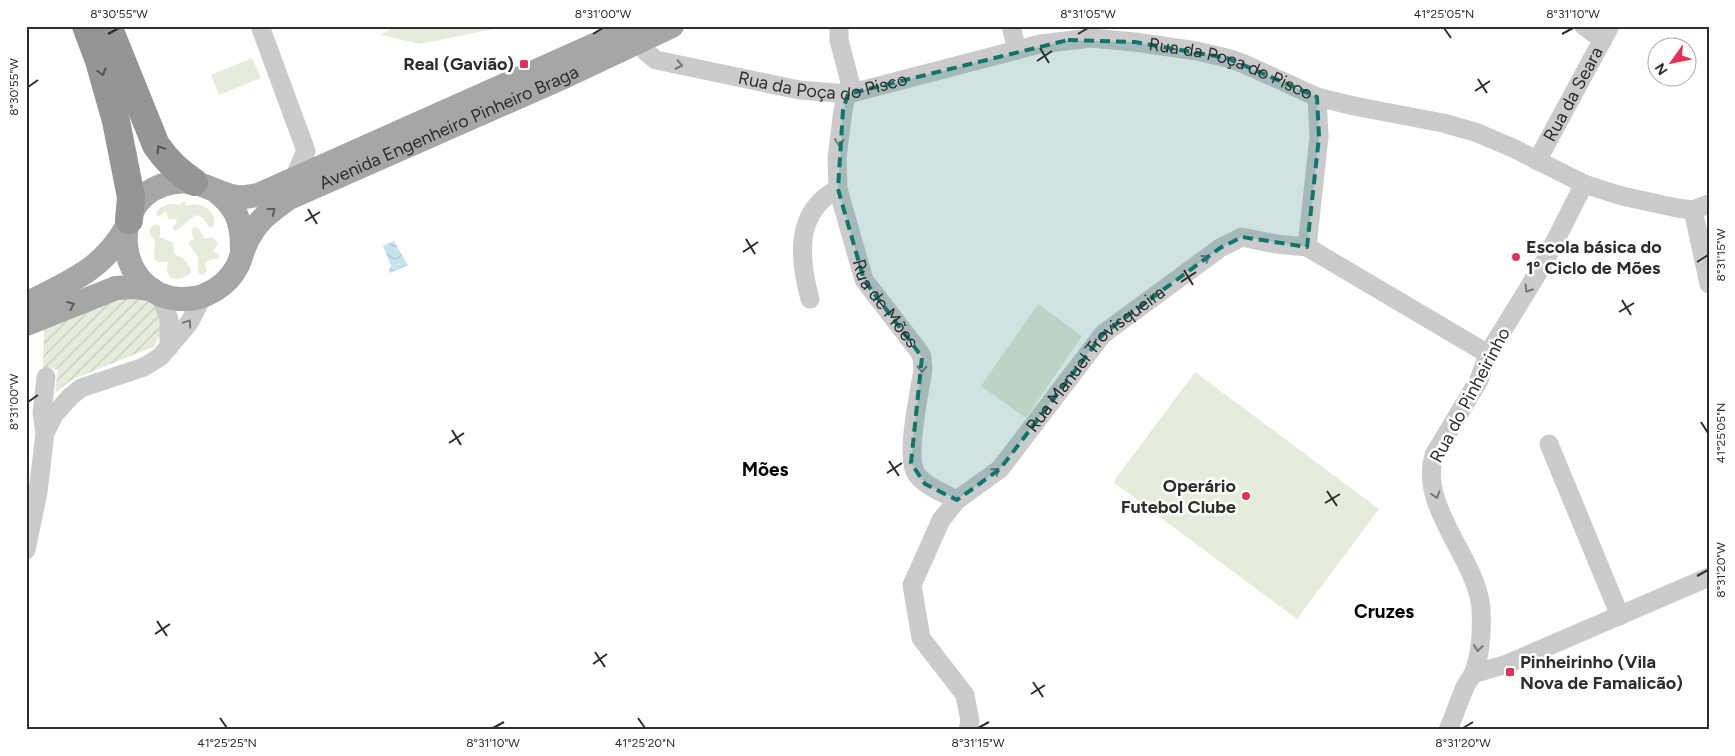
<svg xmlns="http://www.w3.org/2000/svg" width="1735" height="756" font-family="Figtree,sans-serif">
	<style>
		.grass { fill: #e6ecdc }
		.garden { fill: url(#garden-furrows) }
		.water { fill: url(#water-waves) }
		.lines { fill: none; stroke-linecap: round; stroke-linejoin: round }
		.minor { stroke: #cbcbcb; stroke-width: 19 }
		.major { stroke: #a6a6a6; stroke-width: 24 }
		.highway { stroke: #959595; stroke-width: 28 }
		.oneway { stroke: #757575 }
		.oneway2 { stroke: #525252 }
		.oneway3 { stroke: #5e5e5e }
		.marked { fill: #0f766e; fill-opacity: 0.2; stroke: #0f766e; stroke-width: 4; stroke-dasharray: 10 6; stroke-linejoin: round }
		.ticks { fill: none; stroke: #2e2e2e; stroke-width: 2 }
		.poi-dot { fill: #e53057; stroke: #fff; stroke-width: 2 }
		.labels { text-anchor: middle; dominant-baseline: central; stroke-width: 5; stroke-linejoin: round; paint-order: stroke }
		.poi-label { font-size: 18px; font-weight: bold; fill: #2e2e2e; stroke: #fff; text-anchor: end }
		.street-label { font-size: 18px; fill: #2e2e2e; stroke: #fff }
		.neighbourhood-label { font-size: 19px; font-weight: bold; fill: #000; stroke: #fff }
		.neatline { fill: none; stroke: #2e2e2e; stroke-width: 2 }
		.ticks-label { font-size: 12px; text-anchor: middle; fill: #2e2e2e }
	</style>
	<defs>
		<pattern id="garden-furrows" width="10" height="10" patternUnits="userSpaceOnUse" patternTransform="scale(1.25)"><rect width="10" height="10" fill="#e6ecdc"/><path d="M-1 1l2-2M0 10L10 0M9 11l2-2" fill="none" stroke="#c6cbbd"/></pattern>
		<pattern id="water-waves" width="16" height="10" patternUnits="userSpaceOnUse" patternTransform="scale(1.25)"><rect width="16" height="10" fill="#c8e3ec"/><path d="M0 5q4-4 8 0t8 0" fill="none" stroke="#acc3cb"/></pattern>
	</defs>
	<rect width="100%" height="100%" fill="#fff"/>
	<!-- grass -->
	<g class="grass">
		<polygon points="394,26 508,26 420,44 381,35"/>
		<polygon points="252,58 261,78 219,95 211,75"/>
		<path d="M184,201l2,5c13,-5 32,4 28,20l-4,2 -7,-10 -6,-3c-12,5 -13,13 -23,16l-1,-4 4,-5 -1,-3h-8l-2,-8 -7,5 -3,-1c1,-9 15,-13 23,-10z"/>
		<path d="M155,224l5,2v11l13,6 1,11 9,4 8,11v4c-6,5 -13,7 -20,5l-4,-7 1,-9h-10l-4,-3 1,-17 -6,-10 2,-5z"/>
		<polygon points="194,227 198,228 204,238 214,238 218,243 213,252 218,254 219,258 207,261 205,266 207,271 204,275 200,274 198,272 198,257 188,243 190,241 194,239 191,231"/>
		<polygon points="1038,304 1082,336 1026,418 981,386"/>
		<polygon points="1195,372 1379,509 1297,619 1113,482"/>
	</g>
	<!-- garden -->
	<polygon class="garden" points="123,295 144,300 160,307 162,333 153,347 71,380 55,393 58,369 43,368 44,330"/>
	<!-- water -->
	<polygon class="water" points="394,241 408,265 390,273 389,270 391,266 383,246"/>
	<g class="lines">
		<!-- minor -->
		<g class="minor">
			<polyline points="260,26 306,151 293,180"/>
			<path id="s1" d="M839,26v14l11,42 -7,28 -6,48 1,31 26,91 54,70 4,7 1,12c-3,23 -19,89 -6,106 10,12 26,18 40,25"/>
			<polyline points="1011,26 1017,50"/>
			<polyline points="1584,26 1603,40"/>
			<path id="s2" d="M638,43l8,9 10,8 143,30 49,4 192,-50 51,-6 44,4 62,9 30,7 15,5 75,34 37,9 89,17 32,9 38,16 71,36 38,12 55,12 16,2 16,-6"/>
			<path id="s3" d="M1537,161l73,-135"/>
			<polyline points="1693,210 1709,284"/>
			<polyline points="1307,247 1319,137 1317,97"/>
			<polyline points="160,294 169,319 169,347"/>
			<path d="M810,299c-11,-40 -16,-88 28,-110"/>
			<polyline points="45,433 42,413 46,377"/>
			<polyline points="1549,444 1620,616"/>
			<polyline points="26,550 38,492 45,433 54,415 70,397 81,388 144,367 160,357 189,323 203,296"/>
			<polyline points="1473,674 1507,664 1709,577"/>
			<path id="s4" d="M968,730l2,-9 -5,-26 -44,-57 -9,-53 29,-65 16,-20 43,-31 103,-135 117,-86 22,-11 34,7 31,3 181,107"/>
			<path d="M1448,730c6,-14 11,-29 17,-43 2,-5 6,-9 8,-13 8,-19 9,-44 8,-65 -3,-49 -63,-102 -47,-154l45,-75 9,-26 56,-91 40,-79"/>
		</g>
		<!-- major -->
		<g class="major">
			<path id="s5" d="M637,26l-379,169c-7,1 -15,3 -22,2 -28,-6 -41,-23 -73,-12 -58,20 -45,110 16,114 9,0 18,0 26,-4 14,-6 26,-16 33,-30 4,-10 6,-21 13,-31 9,-16 24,-26 38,-36l277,-122 106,-50"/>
			<path d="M216,191c21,17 26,31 26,58"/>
			<path d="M26,304c43,-22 75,-33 100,-76"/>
			<polyline points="26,324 116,288 134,287 151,289"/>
		</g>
		<!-- highway -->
		<g class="highway">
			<polyline points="86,26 99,61 116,121 131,197 129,220"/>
			<path d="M108,26l48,119c11,16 22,27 38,37"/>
		</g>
	</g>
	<!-- one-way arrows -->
	<defs><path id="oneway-chevron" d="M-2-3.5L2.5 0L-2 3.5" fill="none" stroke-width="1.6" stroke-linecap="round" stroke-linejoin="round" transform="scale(1.25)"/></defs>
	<g class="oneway">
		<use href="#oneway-chevron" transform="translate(679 65) rotate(12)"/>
		<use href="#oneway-chevron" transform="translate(839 142) rotate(97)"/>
		<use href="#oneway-chevron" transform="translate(1206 258) rotate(-36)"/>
		<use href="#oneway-chevron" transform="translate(1528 289) rotate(122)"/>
		<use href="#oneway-chevron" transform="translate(188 323) rotate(-56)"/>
		<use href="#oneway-chevron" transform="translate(922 369) rotate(91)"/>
		<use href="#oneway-chevron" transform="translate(996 471) rotate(-40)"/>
		<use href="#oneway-chevron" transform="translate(1436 495) rotate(74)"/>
		<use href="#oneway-chevron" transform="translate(1478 648) rotate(97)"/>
	</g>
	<g class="oneway2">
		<use href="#oneway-chevron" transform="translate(102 72) rotate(74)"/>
		<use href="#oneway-chevron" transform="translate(160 149) rotate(-122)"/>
	</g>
	<g class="oneway3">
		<use href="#oneway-chevron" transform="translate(272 211) rotate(-38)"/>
		<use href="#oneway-chevron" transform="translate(71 305) rotate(-23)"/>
	</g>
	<!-- marked area -->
	<path class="marked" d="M1068,40l67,2 92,16 90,39 2,40 -12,110 -65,-10 -22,11 -117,86 -103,135 -43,31 -32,-16 -14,-21 11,-106 -58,-77 -26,-91 5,-79 5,-16z"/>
	<!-- ticks -->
	<path class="ticks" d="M1444,28l7,10M108,34l11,-6M593,34l10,-6M1078,34l10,-6M1562,34l11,-6M1040,48l9,15M1037,61l15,-10M1478,79l9,14M28,87l10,-7M1475,91l15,-10M308,209l9,15M305,221l15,-9M746,239l9,15M743,252l15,-10M1697,262l11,-7M1184,270l9,15M1181,282l15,-10M1622,300l9,15M1619,312l15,-9M28,402l10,-7M1701,422l7,11M452,430l9,15M449,443l15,-10M889,461l10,15M887,473l15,-10M1327,491l10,15M1325,503l15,-9M1697,576l11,-6M157,621l10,15M155,634l15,-10M595,652l10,15M593,664l14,-10M1033,682l10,15M1031,694l14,-9M220,718l7,10M638,718l7,10M493,728l11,-6M978,728l11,-6M1463,728l10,-6"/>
	<!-- markers -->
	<g class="poi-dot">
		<rect x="519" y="59" width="10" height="10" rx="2.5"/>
		<circle cx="1516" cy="257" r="5"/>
		<circle cx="1246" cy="496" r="5"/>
		<rect x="1505" y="667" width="10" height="10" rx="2.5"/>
	</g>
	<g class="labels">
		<!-- poi labels -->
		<g class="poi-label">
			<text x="514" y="64">Real (Gavião)</text>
			<text x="1526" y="247" text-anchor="start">Escola básica do<tspan x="1526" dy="21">1º Ciclo de Mões</tspan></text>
			<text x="1236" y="486">Operário<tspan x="1236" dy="21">Futebol Clube</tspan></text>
			<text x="1520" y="662" text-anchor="start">Pinheirinho (Vila<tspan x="1520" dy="21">Nova de Famalicão)</tspan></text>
		</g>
		<!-- street labels -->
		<g class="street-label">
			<text stroke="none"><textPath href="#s2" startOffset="614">Rua da Poça do Pisco</textPath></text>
			<text stroke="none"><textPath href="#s2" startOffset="195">Rua da Poça do Pisco</textPath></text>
			<text stroke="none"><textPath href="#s3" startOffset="76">Rua da Seara</textPath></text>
			<text stroke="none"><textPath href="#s5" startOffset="1005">Avenida Engenheiro Pinheiro Braga</textPath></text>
			<text stroke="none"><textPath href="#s1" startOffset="291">Rua de Mões</textPath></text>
			<text stroke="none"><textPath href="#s4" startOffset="458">Rua Manuel Trovisqueira</textPath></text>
			<text transform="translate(1470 395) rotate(-62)">Rua do Pinheirinho</text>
		</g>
		<!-- neighbourhood labels -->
		<g class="neighbourhood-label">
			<text x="765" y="469">Mões</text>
			<text x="1384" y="611">Cruzes</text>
		</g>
	</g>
	<!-- border -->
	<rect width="1735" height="756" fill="none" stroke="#ffffff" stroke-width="55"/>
	<!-- north arrow -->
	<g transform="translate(1672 62) rotate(237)"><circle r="24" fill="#ffffff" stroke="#ababab"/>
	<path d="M0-4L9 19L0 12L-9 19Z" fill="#e53057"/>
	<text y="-8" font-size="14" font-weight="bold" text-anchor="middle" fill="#2e2e2e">N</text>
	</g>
	<rect x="28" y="28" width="1680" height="700" class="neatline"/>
	<g class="ticks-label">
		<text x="119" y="18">8°30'55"W</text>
		<text x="603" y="18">8°31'00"W</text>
		<text x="1088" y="18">8°31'05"W</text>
		<text x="1444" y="18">41°25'05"N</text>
		<text x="1573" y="18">8°31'10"W</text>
		<text transform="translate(14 87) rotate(-90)" y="4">8°30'55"W</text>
		<text transform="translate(1721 255) rotate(-90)" y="4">8°31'15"W</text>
		<text transform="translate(14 402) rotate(-90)" y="4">8°31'00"W</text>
		<text transform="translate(1721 433) rotate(-90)" y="4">41°25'05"N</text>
		<text transform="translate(1721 570) rotate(-90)" y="4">8°31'20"W</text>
		<text x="227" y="747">41°25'25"N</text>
		<text x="493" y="747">8°31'10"W</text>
		<text x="645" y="747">41°25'20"N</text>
		<text x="978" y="747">8°31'15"W</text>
		<text x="1463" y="747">8°31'20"W</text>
	</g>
</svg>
